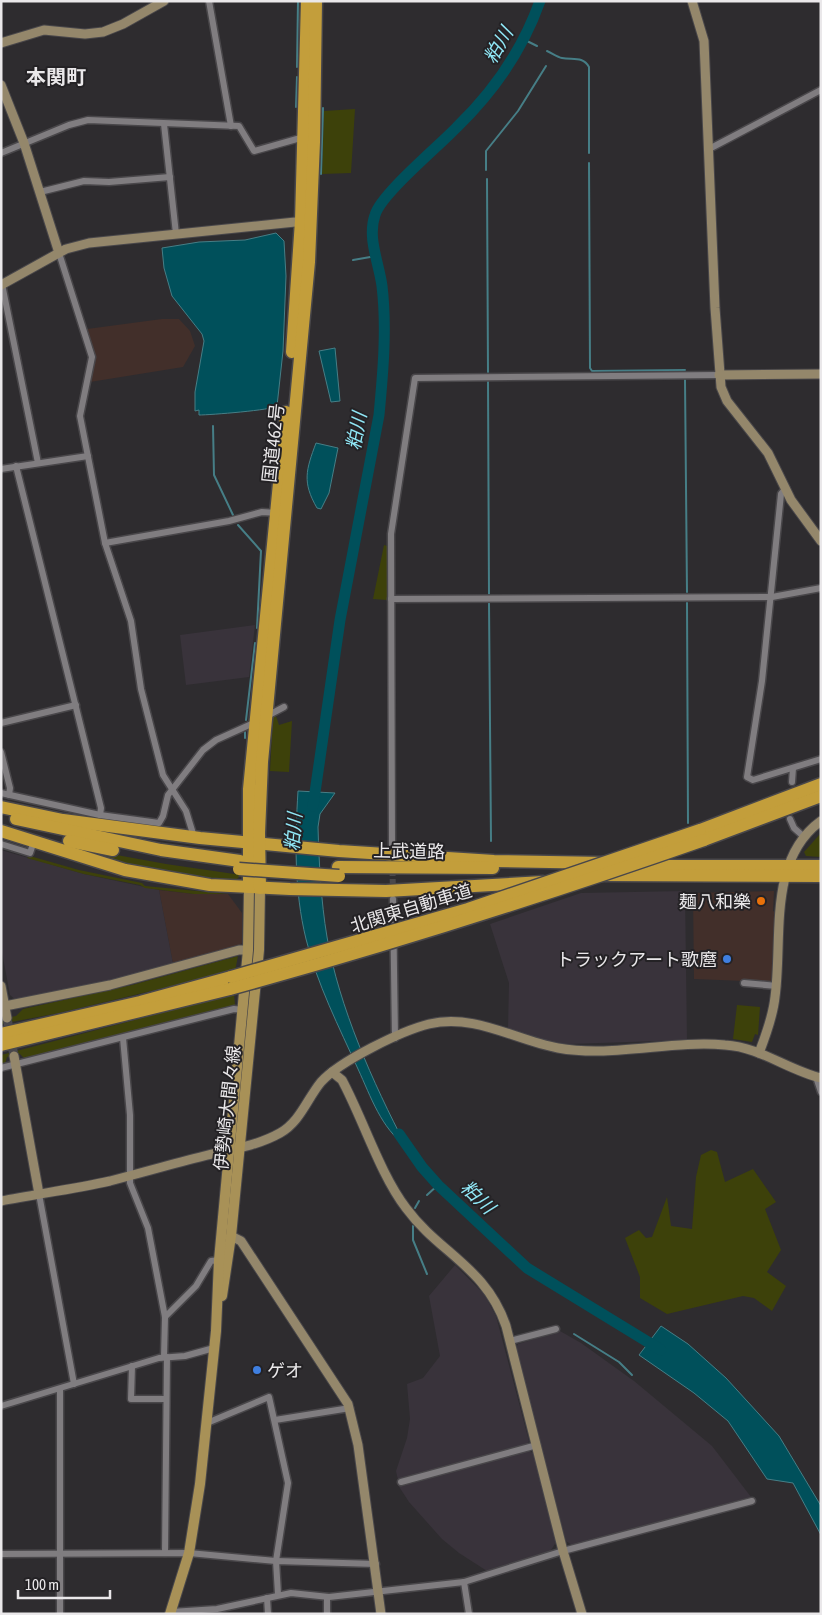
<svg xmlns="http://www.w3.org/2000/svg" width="822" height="1615" font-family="'Asap Condensed','Noto Sans JP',sans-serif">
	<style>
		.commercial { fill: #422f2a }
		.built { fill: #39333b }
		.green { fill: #3d410a }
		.water { fill: #00505b; stroke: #467e86 }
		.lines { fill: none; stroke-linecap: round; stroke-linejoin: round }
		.stream { stroke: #467e86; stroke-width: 2 }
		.river { stroke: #00505b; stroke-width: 11 }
		.street-tunnel { stroke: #4a484b; stroke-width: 6; stroke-dasharray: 6 3; stroke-linecap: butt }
		.secondary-tunnel { stroke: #4a484b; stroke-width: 9; stroke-dasharray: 9 4.5; stroke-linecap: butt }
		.street-casing { stroke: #49474a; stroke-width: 9 }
		.secondary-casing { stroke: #49474a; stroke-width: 11 }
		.primary-casing { stroke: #49474a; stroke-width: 12 }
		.highway-casing { stroke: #49474a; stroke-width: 15 }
		.street { stroke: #807d80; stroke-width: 6 }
		.secondary { stroke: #94876b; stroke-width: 9 }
		.primary { stroke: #a89157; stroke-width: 10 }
		.highway { stroke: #c39e3b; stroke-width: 12 }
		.highway-bridge-casing { stroke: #49474a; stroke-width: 15; stroke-linecap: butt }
		.highway-bridge { stroke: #c39e3b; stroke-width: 12 }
		.food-dot { fill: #e8710a; stroke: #242225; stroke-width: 2 }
		.shop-dot { fill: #3f7fe0; stroke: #242225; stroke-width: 2 }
		.labels { text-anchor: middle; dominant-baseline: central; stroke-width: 4; stroke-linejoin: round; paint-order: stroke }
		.street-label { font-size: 18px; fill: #eae8ea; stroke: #242225 }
		.poi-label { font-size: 18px; fill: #eae8ea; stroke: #242225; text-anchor: end }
		.water-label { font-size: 19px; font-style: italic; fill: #90e7f6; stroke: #242225 }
		.quarter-label { font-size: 20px; font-weight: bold; fill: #eae8ea; stroke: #242225 }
	</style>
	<rect width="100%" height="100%" fill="#2e2c2f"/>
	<!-- commercial -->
	<g class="commercial">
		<polygon points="162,319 179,319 190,331 195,346 183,367 90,382 96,359 87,329"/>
		<polygon points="159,890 194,894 228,894 242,913 242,943 238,947 173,964"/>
		<polygon points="774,891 773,911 775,912 772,982 694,979 693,893"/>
	</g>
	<!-- built -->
	<g class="built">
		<polygon points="255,625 249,677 186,685 180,635"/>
		<polygon points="1,850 84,874 159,890 173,964 104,982 17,1001 10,995 1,947"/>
		<polygon points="685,891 687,1040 569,1044 544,1041 508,1028 509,983 490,924 581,893"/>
		<polygon points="455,1265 484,1294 496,1316 529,1441 527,1445 398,1480 396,1471 407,1438 410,1419 407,1384 423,1378 440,1356 429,1296"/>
		<polygon points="560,1331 581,1343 634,1381 712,1446 751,1497 572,1545 566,1541 516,1348 518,1344"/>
		<polygon points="529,1451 533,1453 556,1542 550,1552 487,1571 459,1553 442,1539 409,1502 398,1485"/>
	</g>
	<!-- green -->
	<g class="green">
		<polygon points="355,109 351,173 322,174 324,111"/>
		<polygon points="384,545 387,546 387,600 373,599"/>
		<polygon points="276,716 279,725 292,721 289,772 270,771 273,717"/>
		<polygon points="821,833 821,857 806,856 804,852"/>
		<polygon points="73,847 166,864 241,875 237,879 238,883 155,874"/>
		<polygon points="30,856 79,870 142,883 145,886 228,894 194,894 145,888 140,885 84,874 27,858"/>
		<polygon points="238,956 235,971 59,1013 1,1024 1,1019 16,1016 23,1009 132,985"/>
		<polygon points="234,994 235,1005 233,1006 25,1059 20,1054 7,1057 5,1064 1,1066 1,1055"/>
		<polygon points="737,1005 760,1007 758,1035 755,1034 752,1042 733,1039"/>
		<polygon points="711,1150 717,1152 725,1182 753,1169 776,1202 765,1209 781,1250 767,1272 786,1286 772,1311 754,1298 743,1296 667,1314 640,1298 640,1277 625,1238 639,1230 646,1238 652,1237 667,1197 671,1226 692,1229 696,1177 701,1155"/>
	</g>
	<!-- water -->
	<g class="water">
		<path d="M276,233l8,8 2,35 -3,75 -6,55c-4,4 -67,9 -78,9v-5l-4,1v-19l9,-51 -2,-7 -30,-38 -8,-28 -2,-20 37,-6 46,-2z"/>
		<polygon points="335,348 340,401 331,402 319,351"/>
		<path d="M316,443l22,5 -9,45 -8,16 -4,-1c-15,-26 -11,-38 -1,-65z"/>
		<path d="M298,791l37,2 -15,21 -2,13c1,36 3,74 9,110 12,70 46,146 79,209 -25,-18 -35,-49 -48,-77 -19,-42 -41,-85 -52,-130 -12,-49 -11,-99 -8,-148z"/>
		<polygon points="661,1326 688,1344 726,1378 779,1436 821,1506 821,1535 793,1483 767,1479 728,1421 694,1393 639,1355"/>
	</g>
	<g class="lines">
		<!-- stream -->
		<g class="stream">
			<polyline points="523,39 537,46"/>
			<path d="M547,51c5,2 10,6 15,7 11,2 21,-2 27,9v86"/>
			<polyline points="297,67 298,1"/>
			<polyline points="296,107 297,77"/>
			<polyline points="589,163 590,368 592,371 685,370"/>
			<polyline points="486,170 486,151 518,111 546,66"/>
			<polyline points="321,174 323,108"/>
			<polyline points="487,179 488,372"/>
			<polyline points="353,260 376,256"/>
			<polyline points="685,380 687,592"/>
			<polyline points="488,381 489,595"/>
			<polyline points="213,426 214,475 233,515"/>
			<polyline points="238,525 261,551 257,628"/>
			<polyline points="489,603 491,841"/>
			<polyline points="687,603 688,823"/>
			<polyline points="246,720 255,643"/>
			<polyline points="245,738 245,732"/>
			<polyline points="427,1195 438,1185"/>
			<polyline points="415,1208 419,1201"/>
			<polyline points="413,1226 413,1240 427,1274"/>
			<polyline points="574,1334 619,1362 632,1375"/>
		</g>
		<!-- river -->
		<g class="river">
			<path d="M313,806l27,-186 39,-205c4,-42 8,-87 3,-129 -3,-23 -15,-48 -7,-71 6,-21 64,-69 82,-88 36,-35 66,-78 83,-126"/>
			<polyline points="399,1134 422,1167 438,1185 527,1268 661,1350"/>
		</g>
		<!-- street-tunnel -->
		<polyline class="street-tunnel" points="392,852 393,892"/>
		<!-- secondary-tunnel -->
		<polyline class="secondary-tunnel" points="7,1018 14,1056"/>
		<defs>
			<g id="street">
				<polyline points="209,1 231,126"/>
				<polyline points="164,124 176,234"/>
				<polyline points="709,149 821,90"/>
				<polyline points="1,153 69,125 88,120 239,126 254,151 304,137"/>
				<polyline points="40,192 84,181 109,182 170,177"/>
				<polyline points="59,253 92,357 80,416 105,543 131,621 141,689 163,775 186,811 194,837"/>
				<polyline points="2,284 38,463"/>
				<polyline points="16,466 101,808 100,815"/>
				<polyline points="1,469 88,456"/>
				<polyline points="786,488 781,494 762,681 747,777 753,780 821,759"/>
				<polyline points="105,543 229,521 262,512 278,513"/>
				<polyline points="391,599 772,597 821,588"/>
				<polyline points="267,716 284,707"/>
				<polyline points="1,723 76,705"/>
				<polyline points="1,752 10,788 9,795"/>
				<polyline points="792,782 793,768"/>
				<polyline points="1,793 100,815 159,823 163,816 168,795 203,750 216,740 256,722"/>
				<polyline points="790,819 794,828 803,836"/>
				<polyline points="1,844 30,853 32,847"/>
				<polyline points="392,846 391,534 415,378 719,375"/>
				<polyline points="393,899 395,1038"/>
				<polyline points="744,983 777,986"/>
				<polyline points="123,1038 130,1115 130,1183 148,1228 165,1317 164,1357"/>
				<polyline points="1,1068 234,1009 243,1010"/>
				<polyline points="816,1077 821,1092"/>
				<polyline points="39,1194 74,1384"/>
				<polyline points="165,1317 196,1286 211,1261 219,1260"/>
				<polyline points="510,1341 556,1329"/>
				<polyline points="132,1366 131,1399 166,1399"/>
				<polyline points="1,1406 159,1358 185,1356 214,1348"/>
				<polyline points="275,1420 350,1408"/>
				<polyline points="401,1482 537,1445"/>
				<polyline points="165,1553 167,1357"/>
				<polyline points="1,1554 189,1553 276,1561 288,1483 269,1397 207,1423"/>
				<polyline points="464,1582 469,1614"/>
				<polyline points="278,1594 276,1561 376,1564"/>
				<polyline points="327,1597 327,1614"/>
				<polyline points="267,1598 268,1614"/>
				<polyline points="171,1612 217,1609 291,1593 329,1597 464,1582 563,1551 752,1501"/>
				<polyline points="60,1614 60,1389"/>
			</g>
			<g id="secondary">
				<polyline points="692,1 704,41 715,308 721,387 727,401 768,453 791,500 821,541"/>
				<polyline points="1,43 44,30 85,34 103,32 123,24 164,1"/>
				<polyline points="1,85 24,143 59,253"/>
				<polyline points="1,285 66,249 89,243 305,221"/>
				<polyline points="719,375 821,374"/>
				<polyline points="1,986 7,1018"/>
				<polyline points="5,1006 110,985 239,950 248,950"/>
				<path d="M759,1053c7,-18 14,-37 16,-56 8,-58 -8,-137 46,-176"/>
				<polyline points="14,1056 39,1194"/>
				<path d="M332,1072l10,8c21,39 38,94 64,128 33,45 80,59 100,118l57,225 19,63"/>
				<path d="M1,1201c36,-7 73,-12 109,-20 31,-8 62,-17 94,-25 25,-6 53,-10 76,-23 20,-11 27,-34 41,-51 19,-21 80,-51 108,-58 45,-11 86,16 129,24 55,10 112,-8 167,-3 35,2 63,25 96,33"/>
				<polyline points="231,1236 241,1241 348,1404 358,1445 381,1614"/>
			</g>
			<g id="primary">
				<polyline points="222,1296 231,1236 259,950 260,888"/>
				<polyline points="170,1614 189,1553 200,1484 216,1331 219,1260 248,950 249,887"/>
			</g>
			<g id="highway">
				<polyline points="292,352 301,221 307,1"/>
				<polyline points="1,807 63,820 200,838 339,851 494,861 605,863"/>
				<polyline points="16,819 161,850 240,861"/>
				<polyline points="700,830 821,784"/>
				<polyline points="1,831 125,870 210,885 290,889 386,891 543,882"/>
				<polyline points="704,840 821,796"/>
				<polyline points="69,841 113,850"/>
				<polyline points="633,866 821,866"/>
				<polyline points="338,867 493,868"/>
				<polyline points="603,875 821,876"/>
				<polyline points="249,887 249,789 286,412"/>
				<polyline points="260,888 259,833 262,762 309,262 314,142 316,1"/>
				<polyline points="1,1034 140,1002 231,977"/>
				<polyline points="1,1045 230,989"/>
			</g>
		</defs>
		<!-- street casing -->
		<use href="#street" class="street-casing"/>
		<!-- secondary casing -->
		<use href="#secondary" class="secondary-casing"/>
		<!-- primary casing -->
		<use href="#primary" class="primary-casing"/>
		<!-- highway casing -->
		<use href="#highway" class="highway-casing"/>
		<!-- street -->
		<use href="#street" class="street"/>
		<!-- secondary -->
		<use href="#secondary" class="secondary"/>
		<!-- primary -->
		<use href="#primary" class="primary"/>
		<!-- highway -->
		<use href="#highway" class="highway"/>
		<defs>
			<g id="highway-bridge">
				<polyline points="239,869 339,876"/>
				<polyline points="231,977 468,909 700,830"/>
				<path d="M230,989c160,-44 317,-94 474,-149"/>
			</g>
		</defs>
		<!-- highway-bridge casing -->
		<use href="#highway-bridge" class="highway-bridge-casing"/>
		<!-- highway-bridge -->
		<use href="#highway-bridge" class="highway-bridge"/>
	</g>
	<!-- markers -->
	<circle class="food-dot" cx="761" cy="901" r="5"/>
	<g class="shop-dot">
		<circle cx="727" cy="959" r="5"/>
		<circle cx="257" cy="1370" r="5"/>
	</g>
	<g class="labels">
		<!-- street labels -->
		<g class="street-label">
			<text transform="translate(273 443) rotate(-84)">国道462号</text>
			<text transform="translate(409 851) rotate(1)">上武道路</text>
			<text transform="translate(411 908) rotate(-17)">北関東自動車道</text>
			<text transform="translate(227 1108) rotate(-84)">伊勢崎大間々線</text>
		</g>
		<!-- poi labels -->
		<g class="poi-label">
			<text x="751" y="901">麺八和樂</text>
			<text x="717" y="959">トラックアート歌麿</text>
			<text x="267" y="1370" text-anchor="start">ゲオ</text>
		</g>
		<!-- water labels -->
		<g class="water-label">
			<text transform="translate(498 45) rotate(-60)">粕川</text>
			<text transform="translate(356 431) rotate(-80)">粕川</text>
			<text transform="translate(293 832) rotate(-85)">粕川</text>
			<text transform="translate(478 1197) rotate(44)">粕川</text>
		</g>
		<!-- quarter labels -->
		<g class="quarter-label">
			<text x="56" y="76">本関町</text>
		</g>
	</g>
	<!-- border -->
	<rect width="822" height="1615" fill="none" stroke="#eae8ea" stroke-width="5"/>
	<!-- scale -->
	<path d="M18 1590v8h92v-8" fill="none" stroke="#eae8ea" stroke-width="2.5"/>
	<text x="25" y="1590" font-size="15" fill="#eae8ea" stroke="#242225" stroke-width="4" paint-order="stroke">100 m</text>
</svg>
